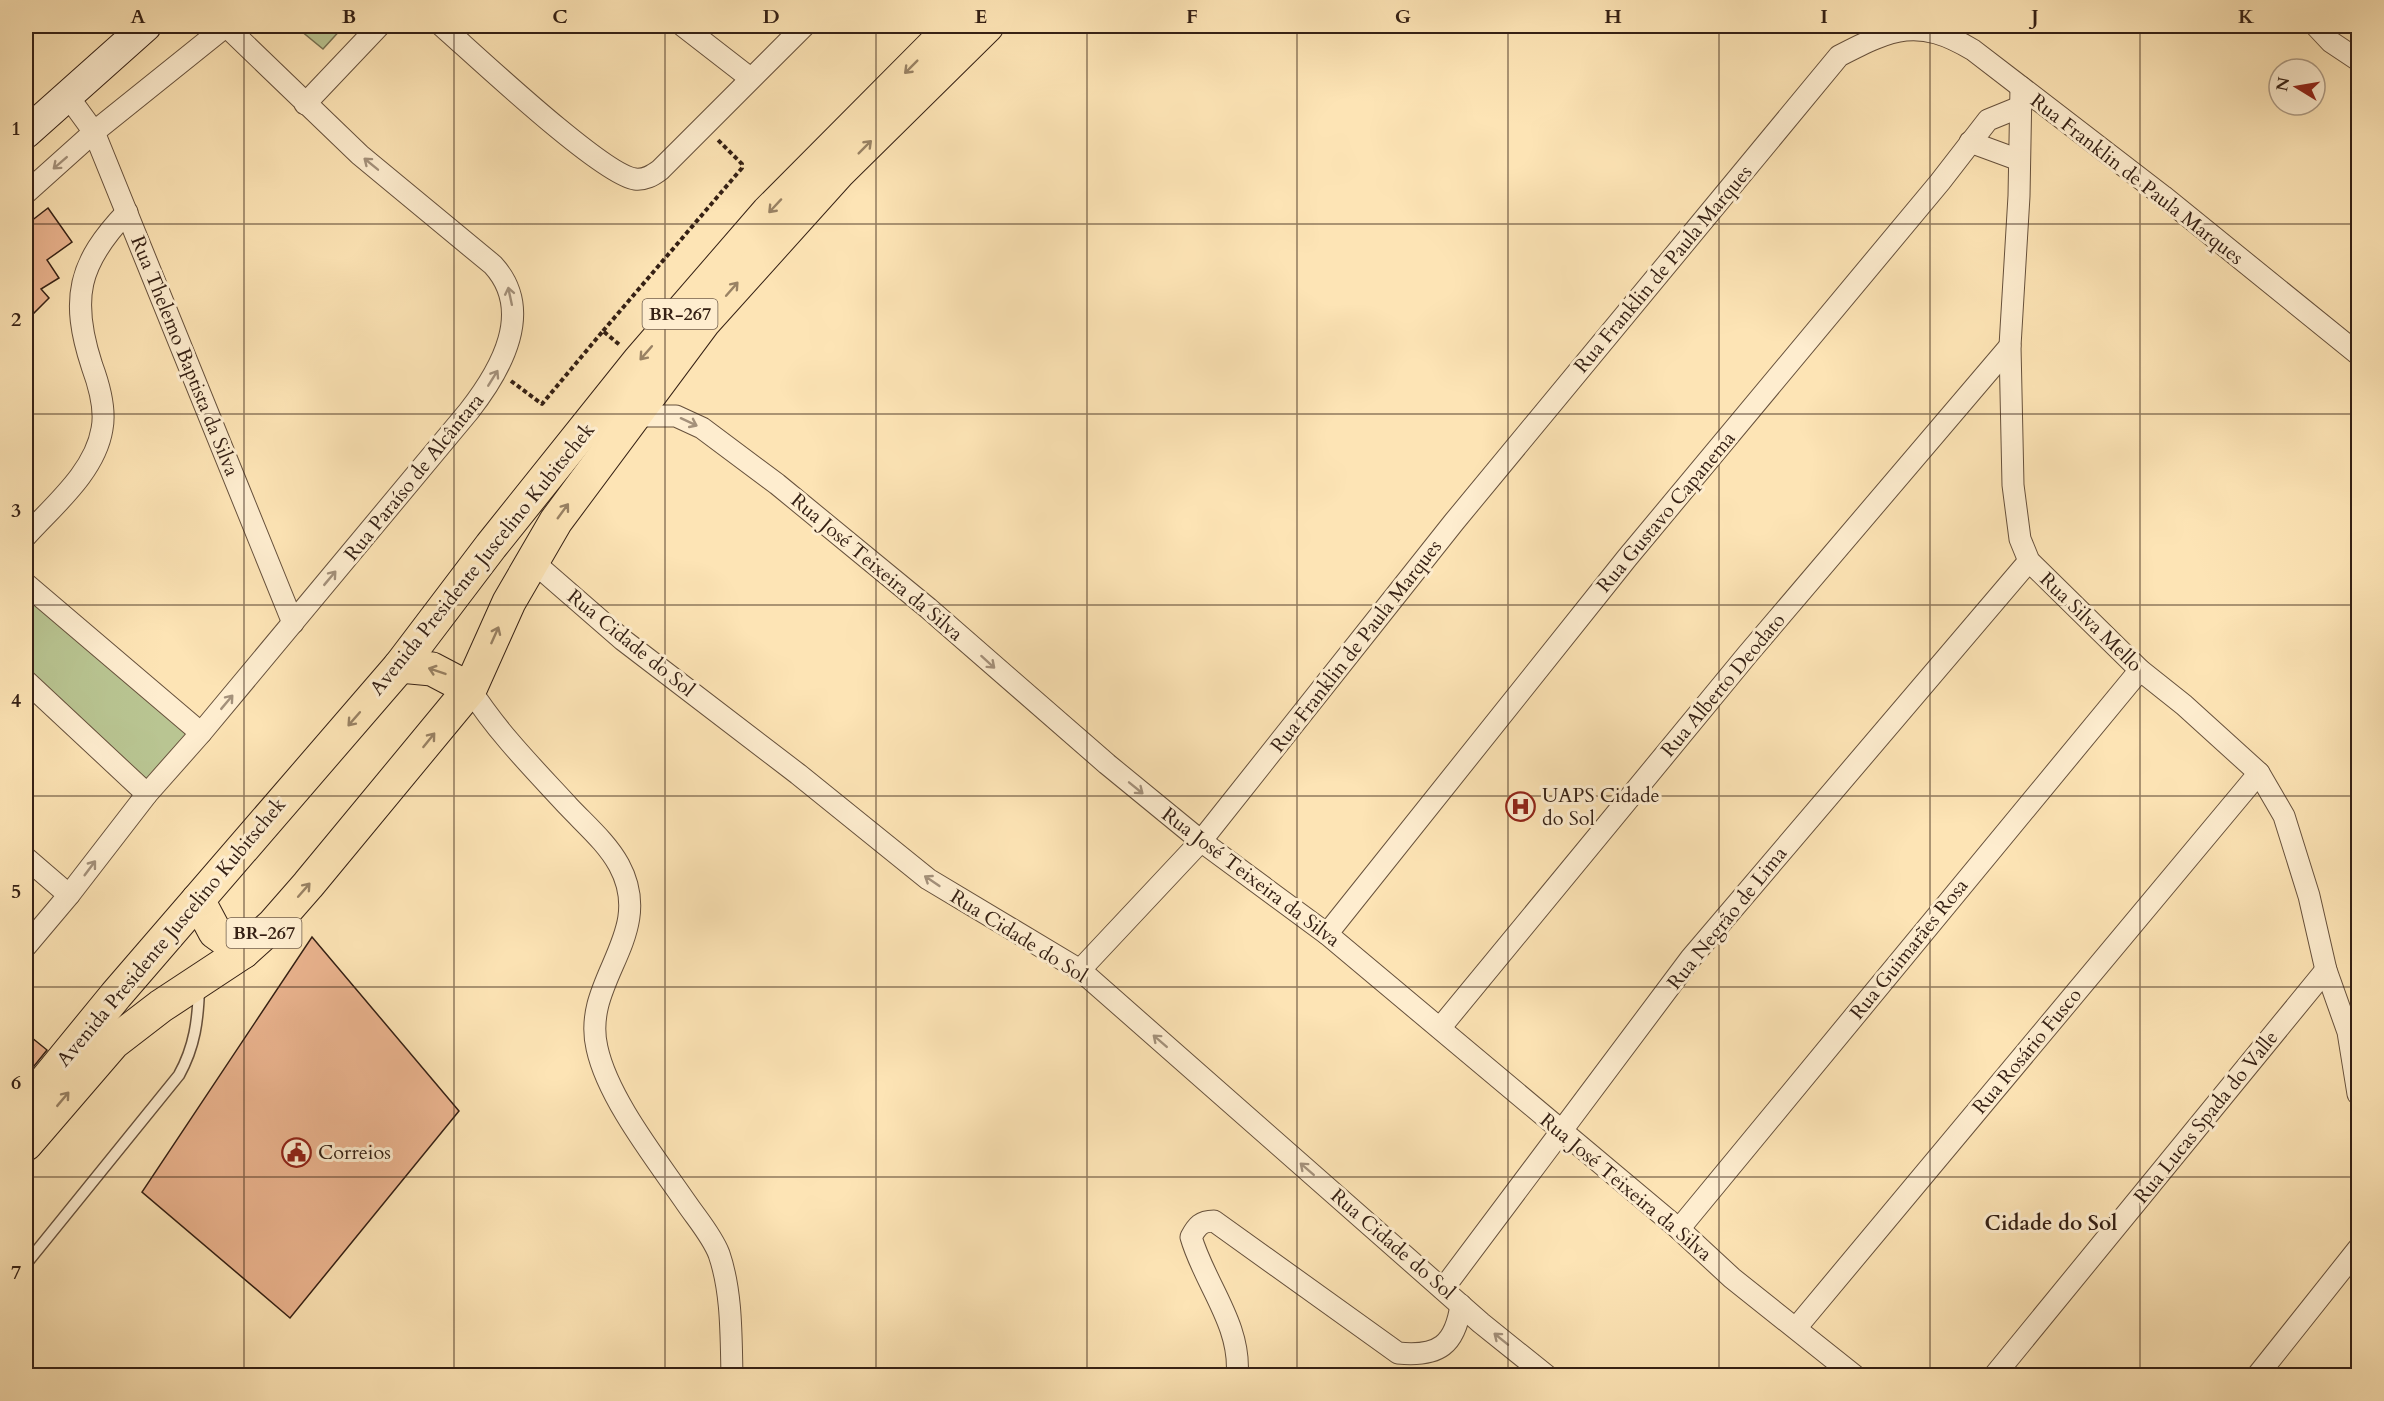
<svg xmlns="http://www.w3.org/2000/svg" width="2384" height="1401" font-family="Cardo,serif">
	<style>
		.green { fill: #b9c592; stroke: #777253; stroke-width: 1.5 }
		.building { fill: #ebb48f; stroke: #352014; stroke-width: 1.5 }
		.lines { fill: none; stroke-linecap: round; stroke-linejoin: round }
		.lane-casing { stroke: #67513c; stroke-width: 13 }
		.street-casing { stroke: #67513c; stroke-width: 23 }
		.secondary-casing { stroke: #352014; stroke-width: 32 }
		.highway-casing { stroke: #352014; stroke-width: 35 }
		.path { stroke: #352014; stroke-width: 4; stroke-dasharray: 4.5 3; stroke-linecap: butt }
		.lane { stroke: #feedcf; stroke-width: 10 }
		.street { stroke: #feedcf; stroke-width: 21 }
		.secondary { stroke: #feedcf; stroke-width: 30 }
		.highway { stroke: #fde4b5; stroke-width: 33 }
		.oneway { stroke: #998264 }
		.oneway2 { stroke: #a4917b }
		.grid { fill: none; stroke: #352014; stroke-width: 1.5; stroke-opacity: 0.55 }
		.labels { text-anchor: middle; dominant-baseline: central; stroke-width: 6; stroke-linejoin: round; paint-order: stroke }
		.shield { fill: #feedcf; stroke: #715e4c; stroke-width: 1.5 }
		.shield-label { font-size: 18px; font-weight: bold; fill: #352014 }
		.street-label { font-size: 20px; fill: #352014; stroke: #feedcf }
		.poi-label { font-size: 20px; fill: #352014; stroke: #feedcf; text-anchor: start }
		.neighbourhood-label { font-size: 21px; font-weight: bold; fill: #352014; stroke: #feedcf }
		.neatline { fill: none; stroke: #352014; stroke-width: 2 }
		.grid-label { font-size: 20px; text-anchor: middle; font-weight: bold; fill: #352014 }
	</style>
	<rect width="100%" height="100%" fill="#fde4b5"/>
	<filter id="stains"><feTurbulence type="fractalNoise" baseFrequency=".00333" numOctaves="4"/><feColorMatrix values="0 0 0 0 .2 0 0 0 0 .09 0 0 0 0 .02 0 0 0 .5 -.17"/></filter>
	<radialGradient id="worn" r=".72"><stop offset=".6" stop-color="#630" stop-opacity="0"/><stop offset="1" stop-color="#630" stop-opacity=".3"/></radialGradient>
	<!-- green -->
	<g class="green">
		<polygon points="295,26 344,26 323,49"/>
		<polygon points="26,590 195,739 152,793 26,677"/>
	</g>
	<!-- building -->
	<g class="building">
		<polygon points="48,208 72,242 47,260 59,278 41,289 49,298 34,313 26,302 26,225"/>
		<polygon points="312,937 459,1111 290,1318 142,1192"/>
		<polygon points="26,1033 47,1050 26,1076"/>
	</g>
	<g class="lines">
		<defs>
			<g id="lane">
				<path d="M26,1264l153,-189c16,-29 19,-55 20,-87"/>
				<polyline points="26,1368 34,1376"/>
			</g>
			<g id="street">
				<path d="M442,26c32,28 160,149 193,153 10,1 17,-3 25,-9l144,-144"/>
				<polyline points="683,26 750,78"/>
				<polyline points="2316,26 2331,42 2358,60"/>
				<polyline points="2021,87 2019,196 2010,346 2013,485 2020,539 2029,561 2140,670 2184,705 2259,773 2284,816 2309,896 2326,970 2348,1032 2358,1094"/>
				<polyline points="67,95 94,132 293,623"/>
				<polyline points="305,104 379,26"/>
				<polyline points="1970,142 2019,160"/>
				<polyline points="26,193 94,132 226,26"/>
				<polyline points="632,416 676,416 702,428 777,484 928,608 1107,764 1201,841 1327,934 1679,1229 1732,1278 1855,1376"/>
				<path d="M26,536c27,-30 69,-64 76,-107 4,-20 -3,-44 -10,-63 -22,-67 -14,-103 35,-154"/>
				<polyline points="531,560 623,640 798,774 928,879 1080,970 1481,1323 1547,1376"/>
				<polyline points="26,584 201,733"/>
				<polyline points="26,681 147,794"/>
				<path d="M470,689c28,44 64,80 99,118 17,18 38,36 50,58 38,70 -38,115 -22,183 11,51 60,112 90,156 11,16 25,32 32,50 13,38 12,82 13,122"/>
				<polyline points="26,858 69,895"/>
				<polyline points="1327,934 1627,558 1940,182 1988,120 2020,107"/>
				<path d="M26,946l43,-51 78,-101 54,-61 268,-322c32,-41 66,-100 24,-146l-133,-110 -134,-129"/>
				<path d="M1080,970l121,-129 253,-319 385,-466c54,-28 79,-39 134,-6l190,146 195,158"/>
				<polyline points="1440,1028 1747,655 2010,346"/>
				<polyline points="1679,1229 2140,670"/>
				<polyline points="1443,1289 1691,958 2029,561"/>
				<polyline points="1796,1328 2259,773"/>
				<path d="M1237,1376c5,-51 -33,-93 -46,-139 6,-11 10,-16 23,-16l184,132c41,4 57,-8 63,-48"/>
				<polyline points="1994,1376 2326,970"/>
				<polyline points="2257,1376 2358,1249"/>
			</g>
			<polyline id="secondary" points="26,133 146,26"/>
			<g id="highway">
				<polyline points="400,666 432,669 470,689"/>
				<polyline points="198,900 215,932 243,952"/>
				<polyline points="26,1105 116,995 400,666 491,546 639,361 768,212 953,26"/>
				<polyline points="26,1144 113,1043 161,1006 243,952 273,925 308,885 470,689 509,602 556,521 704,322 839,172 987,26"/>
			</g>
		</defs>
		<!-- lane casing -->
		<use href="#lane" class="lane-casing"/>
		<!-- street casing -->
		<use href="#street" class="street-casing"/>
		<!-- secondary casing -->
		<use href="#secondary" class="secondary-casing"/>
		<!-- highway casing -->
		<use href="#highway" class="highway-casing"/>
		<!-- path -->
		<g class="path">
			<polyline points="603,331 742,168 742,164 718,140"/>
			<polyline points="511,381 542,404 603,331 621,346"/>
		</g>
		<!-- lane -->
		<use href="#lane" class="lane"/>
		<!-- street -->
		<use href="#street" class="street"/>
		<!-- secondary -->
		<use href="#secondary" class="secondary"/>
		<!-- highway -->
		<use href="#highway" class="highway"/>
	</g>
	<!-- one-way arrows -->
	<defs><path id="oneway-shaft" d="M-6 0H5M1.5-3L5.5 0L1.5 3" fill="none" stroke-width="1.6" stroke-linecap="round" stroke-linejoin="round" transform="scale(1.5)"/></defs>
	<g class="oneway">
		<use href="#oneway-shaft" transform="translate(911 67) rotate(135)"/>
		<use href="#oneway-shaft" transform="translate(865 147) rotate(-45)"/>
		<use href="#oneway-shaft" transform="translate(775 206) rotate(133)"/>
		<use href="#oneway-shaft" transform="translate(732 289) rotate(-49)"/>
		<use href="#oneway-shaft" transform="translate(646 353) rotate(131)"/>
		<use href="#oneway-shaft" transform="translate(563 511) rotate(-54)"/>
		<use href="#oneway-shaft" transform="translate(495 635) rotate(-66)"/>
		<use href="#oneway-shaft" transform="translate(437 671) rotate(-161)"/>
		<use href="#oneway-shaft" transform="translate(354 719) rotate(131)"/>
		<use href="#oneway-shaft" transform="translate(429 740) rotate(-51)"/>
		<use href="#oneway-shaft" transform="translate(304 890) rotate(-49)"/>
		<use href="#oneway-shaft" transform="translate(63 1099) rotate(-50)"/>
	</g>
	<g class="oneway2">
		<use href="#oneway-shaft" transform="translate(60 163) rotate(139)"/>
		<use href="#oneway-shaft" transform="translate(371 164) rotate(-141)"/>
		<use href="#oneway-shaft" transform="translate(510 296) rotate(-102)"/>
		<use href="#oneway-shaft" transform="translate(493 378) rotate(-58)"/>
		<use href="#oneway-shaft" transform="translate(689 422) rotate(25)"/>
		<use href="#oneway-shaft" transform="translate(330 578) rotate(-50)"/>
		<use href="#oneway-shaft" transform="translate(988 662) rotate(42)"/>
		<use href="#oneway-shaft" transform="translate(227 702) rotate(-50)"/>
		<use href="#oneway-shaft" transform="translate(1136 788) rotate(39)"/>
		<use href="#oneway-shaft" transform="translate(90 868) rotate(-53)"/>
		<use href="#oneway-shaft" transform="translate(932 881) rotate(-146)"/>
		<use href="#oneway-shaft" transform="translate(1160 1041) rotate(-139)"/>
		<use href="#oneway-shaft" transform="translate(1307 1169) rotate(-139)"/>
		<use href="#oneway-shaft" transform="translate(1501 1339) rotate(-141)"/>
	</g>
	<!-- grid -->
	<path class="grid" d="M244,26v1350M454,26v1350M665,26v1350M876,26v1350M1087,26v1350M1297,26v1350M1508,26v1350M1719,26v1350M1930,26v1350M2140,26v1350M26,224h2332M26,414h2332M26,605h2332M26,796h2332M26,987h2332M26,1177h2332"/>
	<!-- icons -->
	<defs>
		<symbol id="hospital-ring" viewBox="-11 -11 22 22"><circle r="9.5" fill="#feedcf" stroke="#8f2418" stroke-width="1.5"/><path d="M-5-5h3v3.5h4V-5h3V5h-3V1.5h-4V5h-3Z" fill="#8f2418"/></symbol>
		<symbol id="civic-ring" viewBox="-11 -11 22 22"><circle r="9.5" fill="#feedcf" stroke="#8f2418" stroke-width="1.5"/><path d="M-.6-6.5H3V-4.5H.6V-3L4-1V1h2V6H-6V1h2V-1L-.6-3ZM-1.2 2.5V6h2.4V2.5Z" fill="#8f2418"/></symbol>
	</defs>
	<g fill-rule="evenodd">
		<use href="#hospital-ring" x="1504" y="790" width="33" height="33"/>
		<use href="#civic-ring" x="280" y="1136" width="33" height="33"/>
	</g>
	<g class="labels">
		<!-- shield labels -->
		<g class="shield">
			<rect x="642.5" y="299" width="75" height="30" rx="4.5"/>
			<rect x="226.5" y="918" width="75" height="30" rx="4.5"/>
		</g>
		<g class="shield-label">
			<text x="680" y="314">BR-267</text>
			<text x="264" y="933">BR-267</text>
		</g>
		<!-- street labels -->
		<g class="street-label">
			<text transform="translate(2137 179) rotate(38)">Rua Franklin de Paula Marques</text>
			<text transform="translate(1663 269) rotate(-50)">Rua Franklin de Paula Marques</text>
			<text transform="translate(185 356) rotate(68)">Rua Thelemo Baptista da Silva</text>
			<text transform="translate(414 477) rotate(-51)">Rua Paraíso de Alcântara</text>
			<text transform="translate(1666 512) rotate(-50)">Rua Gustavo Capanema</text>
			<text transform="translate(482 559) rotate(-51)">Avenida Presidente Juscelino Kubitschek</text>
			<text transform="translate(877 567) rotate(40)">Rua José Teixeira da Silva</text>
			<text transform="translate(2091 622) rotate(44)">Rua Silva Mello</text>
			<text transform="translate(631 643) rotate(39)">Rua Cidade do Sol</text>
			<text transform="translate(1356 646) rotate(-52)">Rua Franklin de Paula Marques</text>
			<text transform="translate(1723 685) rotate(-50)">Rua Alberto Deodato</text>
			<text transform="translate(1251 877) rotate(37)">Rua José Teixeira da Silva</text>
			<text transform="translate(1727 918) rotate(-51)">Rua Negrão de Lima</text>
			<text transform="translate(171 932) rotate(-50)">Avenida Presidente Juscelino Kubitschek</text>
			<text transform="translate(1019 936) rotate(32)">Rua Cidade do Sol</text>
			<text transform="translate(1909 949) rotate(-51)">Rua Guimarães Rosa</text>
			<text transform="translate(2027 1051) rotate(-50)">Rua Rosário Fusco</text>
			<text transform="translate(2206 1117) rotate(-51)">Rua Lucas Spada do Valle</text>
			<text transform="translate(1626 1187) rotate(40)">Rua José Teixeira da Silva</text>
			<text transform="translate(1393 1244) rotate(41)">Rua Cidade do Sol</text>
		</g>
		<!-- poi labels -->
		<g class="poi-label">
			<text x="1542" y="795">UAPS Cidade<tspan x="1542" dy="23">do Sol</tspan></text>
			<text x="318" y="1152">Correios</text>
		</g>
		<!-- neighbourhood labels -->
		<g class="neighbourhood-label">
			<text x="2051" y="1223">Cidade do Sol</text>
		</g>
	</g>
	<!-- margin -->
	<rect width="2384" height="1401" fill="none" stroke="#fde4b5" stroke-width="66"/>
	<!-- north arrow -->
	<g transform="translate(2297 87) rotate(281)"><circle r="28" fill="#feedcf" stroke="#ae9b84" stroke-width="1.5"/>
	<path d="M0-4.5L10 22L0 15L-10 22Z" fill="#8f2418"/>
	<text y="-9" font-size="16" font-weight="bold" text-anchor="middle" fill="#352014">N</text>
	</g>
	<rect x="33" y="33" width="2318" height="1335" class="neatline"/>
	<g class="grid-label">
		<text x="138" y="23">A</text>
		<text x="349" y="23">B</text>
		<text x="560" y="23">C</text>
		<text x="771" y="23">D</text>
		<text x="981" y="23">E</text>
		<text x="1192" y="23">F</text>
		<text x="1403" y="23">G</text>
		<text x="1613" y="23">H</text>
		<text x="1824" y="23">I</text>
		<text x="2035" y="23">J</text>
		<text x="2246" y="23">K</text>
		<text x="16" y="135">1</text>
		<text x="16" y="326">2</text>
		<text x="16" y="517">3</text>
		<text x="16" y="707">4</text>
		<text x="16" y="898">5</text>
		<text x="16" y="1089">6</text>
		<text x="16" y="1279">7</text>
	</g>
	<rect width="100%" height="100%" filter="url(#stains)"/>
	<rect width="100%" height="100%" fill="url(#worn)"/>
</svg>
